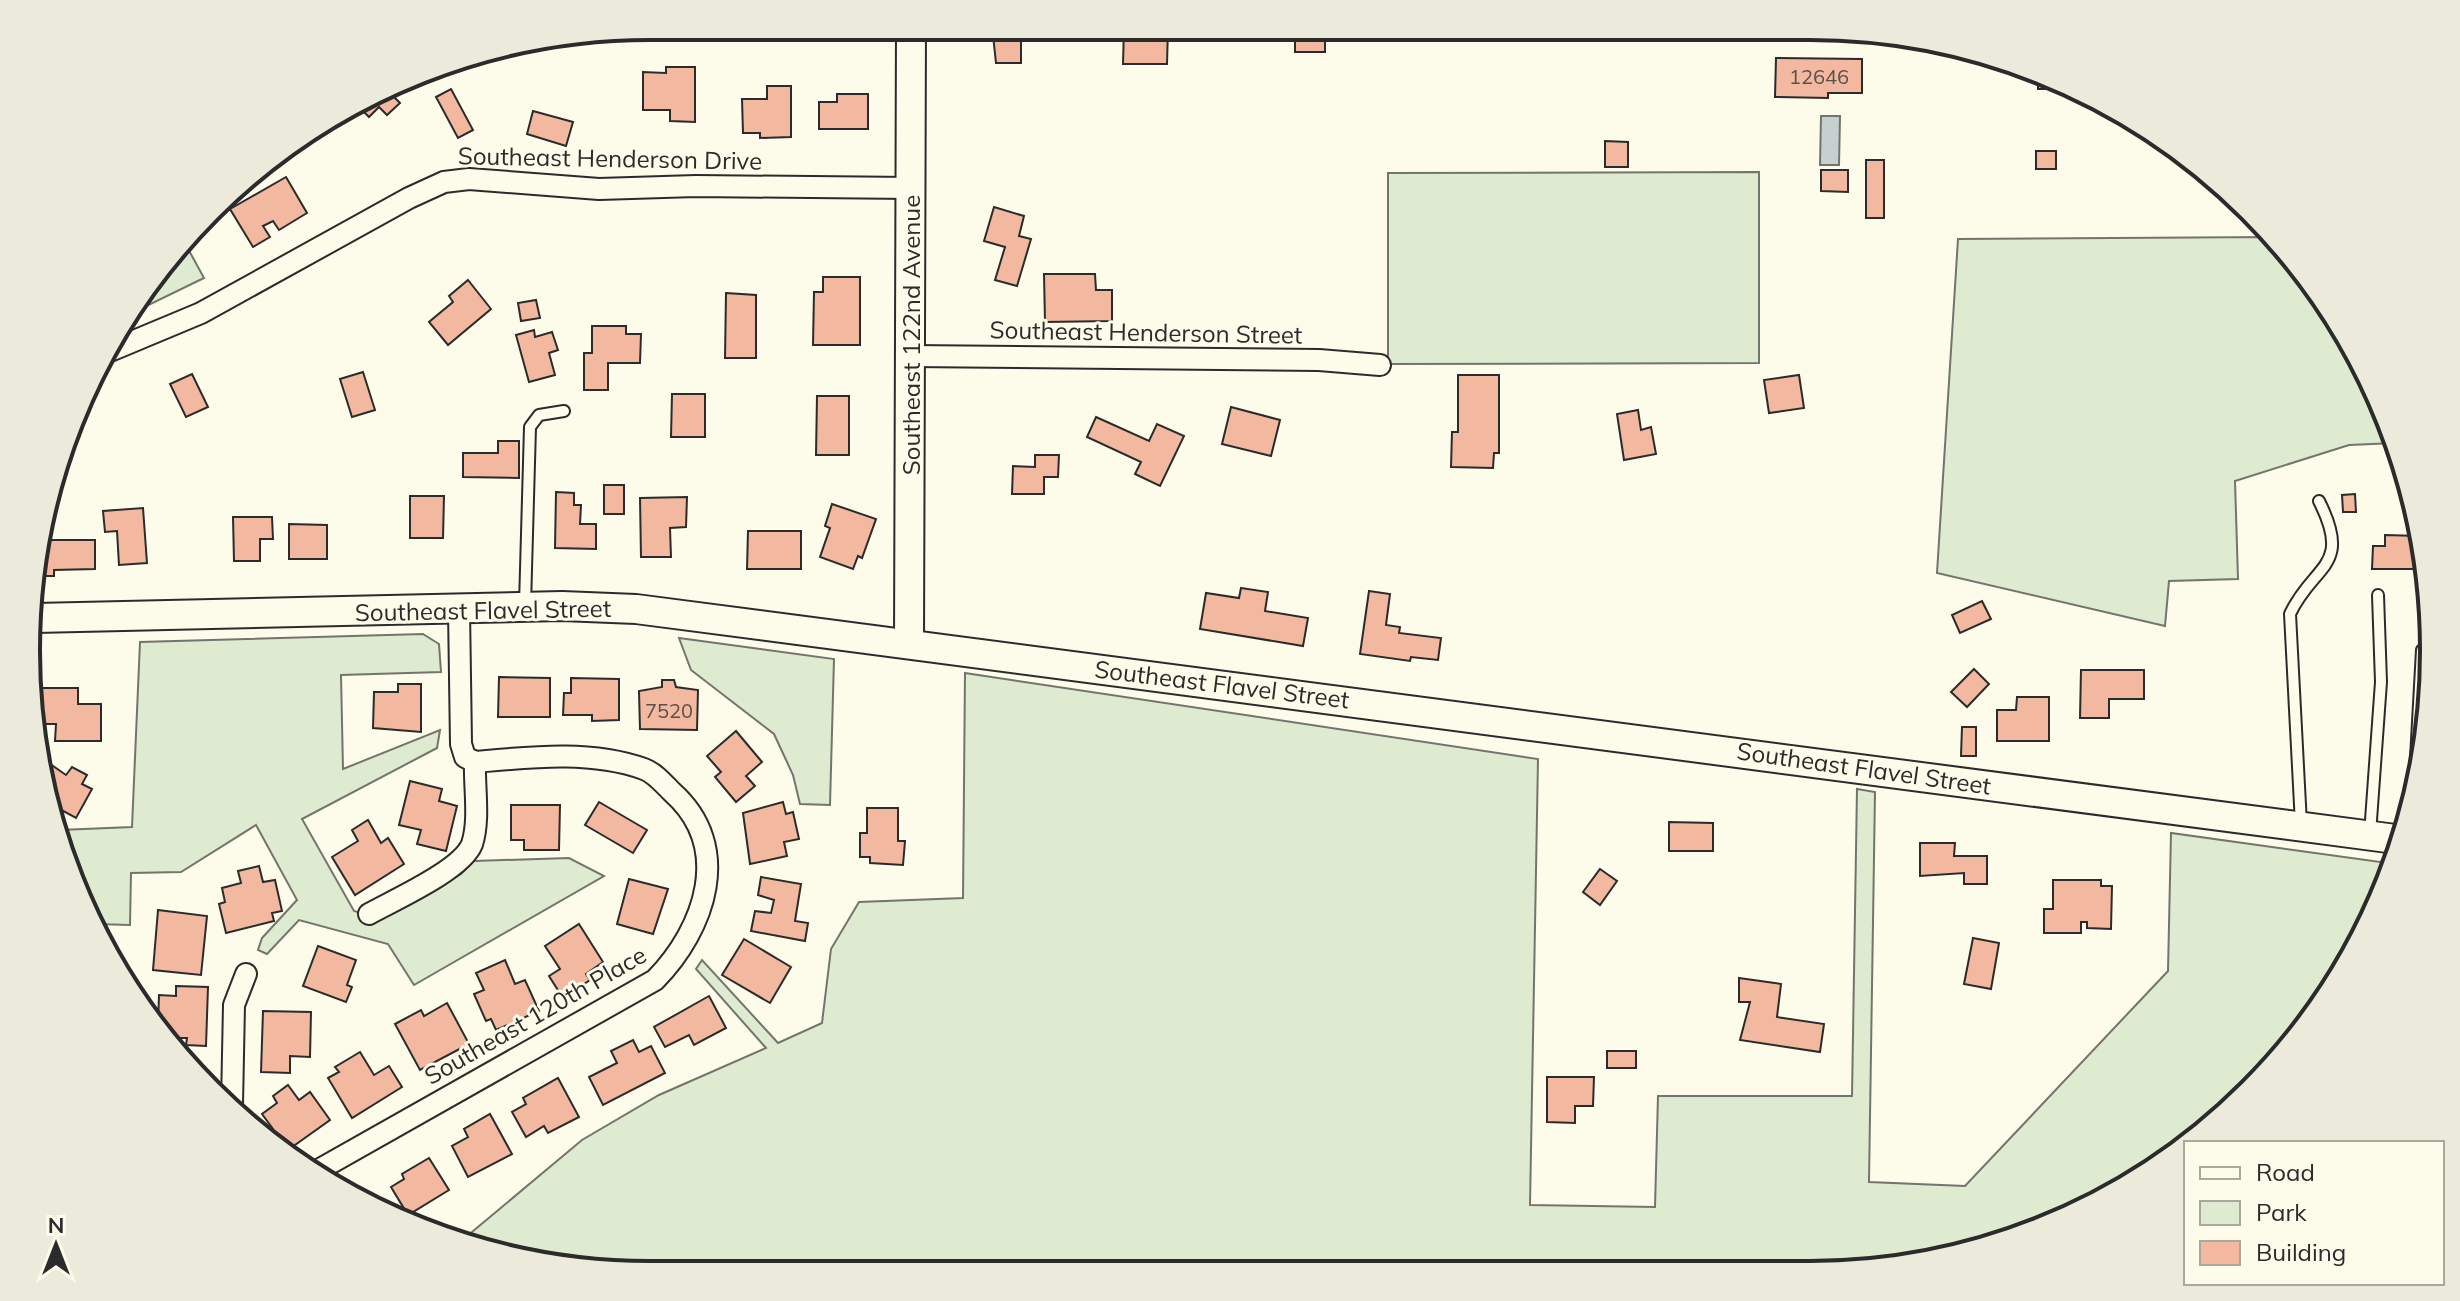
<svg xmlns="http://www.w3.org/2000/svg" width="2460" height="1301" font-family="Mulish,sans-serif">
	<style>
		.green { fill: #deebd1; stroke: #74746e; stroke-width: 2 }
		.water { fill: #c7d0d0; stroke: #74746e; stroke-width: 2 }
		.building { fill: #f2b8a0; stroke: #2b2b2b; stroke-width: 2 }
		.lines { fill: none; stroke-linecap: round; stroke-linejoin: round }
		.lane-casing { stroke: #2b2b2b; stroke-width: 14 }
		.street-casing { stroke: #2b2b2b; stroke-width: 24 }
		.secondary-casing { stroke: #2b2b2b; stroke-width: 32 }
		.lane { stroke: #fdfbea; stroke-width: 10 }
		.street { stroke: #fdfbea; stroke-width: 20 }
		.secondary { stroke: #fdfbea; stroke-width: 28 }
		.labels { text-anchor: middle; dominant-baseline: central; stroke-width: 6; stroke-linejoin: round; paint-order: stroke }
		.number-label { font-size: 20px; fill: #5d4e48 }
		.street-label { font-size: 24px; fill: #2b2b2b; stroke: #fdfbea }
		.rim { fill: none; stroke: #2b2b2b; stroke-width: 4 }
	</style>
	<rect width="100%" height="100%" fill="#fdfbea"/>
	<!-- green -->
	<g class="green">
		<polygon points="1759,172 1759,363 1388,364 1388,173"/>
		<polygon points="2274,237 2305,270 2369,374 2395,443 2349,445 2235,481 2238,579 2169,581 2165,626 1937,573 1958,239"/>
		<polygon points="186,245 204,278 126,316 131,304"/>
		<polygon points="423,634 439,644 441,672 341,675 343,769 440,730 437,748 302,819 354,911 381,919 461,874 474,861 569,858 604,876 414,985 388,944 299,920 267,954 258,950 262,938 297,900 256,825 181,872 131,873 130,925 95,924 74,890 60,830 132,827 140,642"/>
		<polygon points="679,638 834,659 830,805 800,804 793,775 774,734 691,670"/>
		<polygon points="965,673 1538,759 1530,1205 1655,1207 1658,1096 1852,1096 1857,789 1875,792 1869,1182 1965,1186 2168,971 2171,833 2395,864 2351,962 2279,1063 2157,1169 2011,1242 1891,1270 610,1274 488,1254 460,1242 582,1140 659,1095 766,1048 696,969 702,960 778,1043 822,1023 831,949 859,902 963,898"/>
	</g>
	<!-- water -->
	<polygon class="water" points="1821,116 1840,116 1839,165 1820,165"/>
	<!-- building -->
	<g class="building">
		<polygon points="992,26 1021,26 1021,63 996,63"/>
		<polygon points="1124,27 1168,27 1167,64 1123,64"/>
		<polygon points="1201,27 1287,27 1287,41 1201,40"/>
		<rect x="1295" y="27" width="30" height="25"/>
		<polygon points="1630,27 1718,27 1718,29 1655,29 1655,40 1630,40"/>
		<polygon points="1776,58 1862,59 1862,93 1828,93 1828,98 1775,97"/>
		<polygon points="666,67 695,67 695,122 670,121 670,110 643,110 643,72 666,73"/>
		<polygon points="2038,75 2061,84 2061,89 2038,89"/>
		<polygon points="767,86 791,86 791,137 760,138 760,133 743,133 742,99 767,99"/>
		<polygon points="451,89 473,130 458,138 436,97"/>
		<polygon points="389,92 400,103 387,115 379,107 369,117 360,108 355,110"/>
		<polygon points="837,94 868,94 868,129 819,129 819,102 837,102"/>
		<polygon points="533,111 573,122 566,146 527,134"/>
		<polygon points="1605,141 1628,142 1628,167 1605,167"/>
		<rect x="2036" y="151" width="20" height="18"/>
		<rect x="1866" y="160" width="18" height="58"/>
		<polygon points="1821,170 1848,170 1848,192 1821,191"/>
		<polygon points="286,177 307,213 279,230 273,221 263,226 270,237 253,247 230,209"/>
		<polygon points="2222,182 2251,212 2251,213 2216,191"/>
		<polygon points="994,207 1024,216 1019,236 1031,239 1017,286 995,280 1005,247 984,241"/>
		<polygon points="1044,274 1095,274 1096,290 1112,290 1112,321 1045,322"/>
		<polygon points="823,277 860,277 860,345 813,345 814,292 823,292"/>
		<polygon points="468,280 491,309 448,345 429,322 453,302 449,296"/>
		<polygon points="726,293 756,295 756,358 725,358"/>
		<polygon points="536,300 540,318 521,321 518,303"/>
		<polygon points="592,326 626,326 626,334 641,334 640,363 608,363 608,390 584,390 584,353 592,353"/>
		<polygon points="534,330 535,337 552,332 558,350 549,353 555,375 529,382 516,335"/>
		<polygon points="363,372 375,410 352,417 340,379"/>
		<polygon points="192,374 208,407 186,417 170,384"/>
		<polygon points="1458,375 1499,375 1499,453 1494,453 1493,468 1451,467 1452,432 1458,432"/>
		<polygon points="1799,375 1804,408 1769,413 1764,380"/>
		<polygon points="672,394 705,394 705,437 671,437"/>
		<polygon points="817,396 849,396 849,455 816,455"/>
		<polygon points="1231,407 1280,420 1271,456 1222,444"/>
		<polygon points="1638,410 1641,430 1651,427 1656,454 1624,460 1617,414"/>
		<polygon points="1096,417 1149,441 1157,424 1184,436 1160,486 1135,474 1141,462 1087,437"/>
		<polygon points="498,441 519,441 519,478 463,477 463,453 498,453"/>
		<polygon points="1035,455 1059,455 1058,477 1044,477 1044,494 1012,494 1013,466 1035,467"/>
		<rect x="604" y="485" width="20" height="29"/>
		<polygon points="556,492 574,493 574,505 581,505 580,524 596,524 596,549 555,548"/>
		<polygon points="2355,494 2356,512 2343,512 2342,495"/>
		<polygon points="410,496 444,496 443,538 410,538"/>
		<polygon points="687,497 686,527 670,528 671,557 641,557 640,498"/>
		<polygon points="832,504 876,519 862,558 858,556 853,569 820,557 830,528 825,526"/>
		<polygon points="143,508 147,563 119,565 117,531 105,532 103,511"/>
		<polygon points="233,517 272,517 273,539 260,539 260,561 234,561"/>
		<polygon points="289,524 327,525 327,559 289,559"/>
		<polygon points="748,531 801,531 801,569 747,569"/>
		<polygon points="2385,535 2420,536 2424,569 2372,569 2373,546 2385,546"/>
		<polygon points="47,540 95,540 95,569 54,570 54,576 39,576 42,547 47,547"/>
		<polygon points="1241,588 1268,592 1265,611 1308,618 1303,646 1200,629 1206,593 1239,598"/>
		<polygon points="1369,591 1390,594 1386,625 1400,627 1399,633 1441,638 1438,660 1411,657 1410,661 1360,654"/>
		<polygon points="1982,601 1991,619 1960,633 1952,615"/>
		<polygon points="1974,669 1989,684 1967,707 1951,692"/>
		<polygon points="2081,670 2144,670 2144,699 2109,699 2109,718 2080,718"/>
		<polygon points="499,677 550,678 550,717 498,717"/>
		<polygon points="571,678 619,679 619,720 592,721 592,715 563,715 564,693 571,693"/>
		<polygon points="662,680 674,680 676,687 698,690 697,730 640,729 639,691 662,687"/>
		<polygon points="398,684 421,684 421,732 373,728 374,692 398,692"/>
		<polygon points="35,688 78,688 78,704 101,704 101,741 55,741 56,724 35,724 29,700 34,700"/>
		<polygon points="2017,697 2049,697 2049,741 1997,741 1997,710 2016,710"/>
		<polygon points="1962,727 1976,727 1976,756 1961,756"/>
		<polygon points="736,731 762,762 746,776 755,786 736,802 715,777 721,772 707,756"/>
		<polygon points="43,759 66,775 72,767 87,775 82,784 92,789 76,818 54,806 52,797 56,790 50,787"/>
		<polygon points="410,781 442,789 439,801 457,806 446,851 417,844 421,830 399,825"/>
		<polygon points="599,802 647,830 633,853 585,825"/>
		<polygon points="783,802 786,814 793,812 799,839 784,842 787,856 750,864 743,813"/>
		<polygon points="511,805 560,805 559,850 524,850 524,840 511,840"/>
		<polygon points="867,808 898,808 898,841 905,841 903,865 870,863 870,857 860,857 860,833 867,833"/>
		<polygon points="368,820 381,843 388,838 404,864 355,895 332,857 358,841 352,830"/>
		<polygon points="1669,822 1713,823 1713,851 1669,851"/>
		<polygon points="1920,843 1955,843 1954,856 1987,856 1987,884 1964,884 1964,873 1920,876"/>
		<polygon points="259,866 263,882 275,880 282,911 272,913 274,921 226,933 219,904 225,902 222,888 241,883 238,871"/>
		<polygon points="1600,869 1617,881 1600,905 1583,892"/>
		<polygon points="761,877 801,884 795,921 808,923 805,941 751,931 755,911 771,913 774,900 758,895"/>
		<polygon points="629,879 668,889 653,934 617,924"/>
		<polygon points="2053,880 2101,880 2101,886 2112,886 2111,929 2087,928 2087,922 2081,922 2081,933 2044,933 2044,909 2053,909"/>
		<polygon points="158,910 207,916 201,975 153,970"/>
		<polygon points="579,924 603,962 586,974 590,980 563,998 549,976 560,969 545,946"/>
		<polygon points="1973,938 1999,943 1991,989 1964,984"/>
		<polygon points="744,939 791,967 770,1003 722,975"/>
		<polygon points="318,946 356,960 347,985 352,987 346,1002 303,986"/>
		<polygon points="505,960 515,984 525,980 539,1011 496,1030 491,1019 486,1021 474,994 484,990 476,973"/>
		<polygon points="1739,978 1781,984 1777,1017 1824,1024 1820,1052 1740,1040 1750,1002 1739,1002"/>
		<polygon points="176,986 208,987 206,1046 186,1045 187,1038 166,1038 158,1025 159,995 176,996"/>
		<polygon points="709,996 726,1028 694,1045 689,1035 665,1047 654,1027"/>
		<polygon points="447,1003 469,1044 420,1070 395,1024 421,1010 424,1016"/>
		<polygon points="263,1011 311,1012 310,1057 290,1056 290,1073 261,1072"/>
		<polygon points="633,1040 639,1052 651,1046 665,1073 603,1105 589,1077 617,1063 611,1051"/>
		<rect x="1607" y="1051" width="29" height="17"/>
		<polygon points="360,1052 374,1075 389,1066 402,1087 352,1118 328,1078 339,1072 335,1067"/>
		<polygon points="1547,1077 1594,1077 1593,1106 1575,1106 1575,1123 1547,1122"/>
		<polygon points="558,1078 579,1117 548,1133 544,1126 526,1137 512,1112 526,1104 523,1098"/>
		<polygon points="288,1085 299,1100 310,1092 330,1120 288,1150 267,1133 273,1129 262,1114 277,1103 273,1096"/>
		<polygon points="490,1114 512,1154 468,1177 452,1146 468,1137 464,1129"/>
		<polygon points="429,1158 449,1190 408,1215 391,1187 404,1179 402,1174"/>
	</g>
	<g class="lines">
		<defs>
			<g id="lane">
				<polyline points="525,605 530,427 539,415 564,411"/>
				<polyline points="2414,794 2422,650 2431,645"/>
				<path d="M2301,824l-11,-210c23,-50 63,-46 29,-113"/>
				<polyline points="2370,834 2381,682 2378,595"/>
			</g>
			<g id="street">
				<polyline points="110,351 201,313 409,198 444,182 469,179 599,189 696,186 911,188"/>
				<polyline points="911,356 1319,360 1380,365"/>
				<path d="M369,914c25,-14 93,-44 103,-70 8,-24 2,-57 3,-82"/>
				<polyline points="232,1104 234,1005 246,974"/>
				<path d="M315,1172l340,-192c50,-51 79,-133 17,-188 -8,-8 -17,-19 -28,-23 -53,-19 -114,-12 -169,-7l-10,-5 -4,-13 -2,-134"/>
			</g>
			<g id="secondary">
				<polyline points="35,618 562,606 636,609 2403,840"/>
				<polyline points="909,644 911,26"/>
			</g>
		</defs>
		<!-- lane casing -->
		<use href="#lane" class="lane-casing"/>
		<!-- street casing -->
		<use href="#street" class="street-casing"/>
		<!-- secondary casing -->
		<use href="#secondary" class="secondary-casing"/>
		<!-- lane -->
		<use href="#lane" class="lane"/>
		<!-- street -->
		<use href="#street" class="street"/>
		<!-- secondary -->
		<use href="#secondary" class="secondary"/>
	</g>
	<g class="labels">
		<!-- number labels -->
		<g class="number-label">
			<text x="1819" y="76">12646</text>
			<text x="669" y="710">7520</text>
		</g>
		<!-- street labels -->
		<g class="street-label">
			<text transform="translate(610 158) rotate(1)">Southeast Henderson Drive</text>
			<text transform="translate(1146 332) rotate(1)">Southeast Henderson Street</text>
			<text transform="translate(911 335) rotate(-90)">Southeast 122nd Avenue</text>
			<text transform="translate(483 610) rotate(-1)">Southeast Flavel Street</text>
			<text transform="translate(1222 684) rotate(7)">Southeast Flavel Street</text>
			<text transform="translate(1864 768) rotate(8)">Southeast Flavel Street</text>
			<text transform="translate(535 1015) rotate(-30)">Southeast 120th Place</text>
		</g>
	</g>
	<!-- crop -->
	<path d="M0 0H2460V1301H0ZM650 40H1810A610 610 0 0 1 2420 650V651A610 610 0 0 1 1810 1261H650A610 610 0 0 1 40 651V650A610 610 0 0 1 650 40Z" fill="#eceadb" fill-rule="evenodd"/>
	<path class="rim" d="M650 40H1810A610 610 0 0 1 2420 650V651A610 610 0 0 1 1810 1261H650A610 610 0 0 1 40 651V650A610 610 0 0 1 650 40Z"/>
	<!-- legend -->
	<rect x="2184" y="1141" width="260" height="144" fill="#fdfbea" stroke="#a9a89e" stroke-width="2"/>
	<rect x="2200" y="1167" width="40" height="12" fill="#fdfbea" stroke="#a9a89e" stroke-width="2"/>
	<text x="2256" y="1181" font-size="24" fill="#2b2b2b">Road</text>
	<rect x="2200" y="1201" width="40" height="24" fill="#deebd1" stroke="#a9a89e" stroke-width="2"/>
	<text x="2256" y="1221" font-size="24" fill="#2b2b2b">Park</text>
	<rect x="2200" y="1241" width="40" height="24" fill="#f2b8a0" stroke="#a9a89e" stroke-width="2"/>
	<text x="2256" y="1261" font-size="24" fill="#2b2b2b">Building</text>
	<!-- north arrow -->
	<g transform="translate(56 1245)" stroke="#fdfbea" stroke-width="6" paint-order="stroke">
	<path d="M0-6L14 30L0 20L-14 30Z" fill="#2b2b2b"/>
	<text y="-12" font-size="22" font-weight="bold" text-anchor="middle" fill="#2b2b2b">N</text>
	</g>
</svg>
